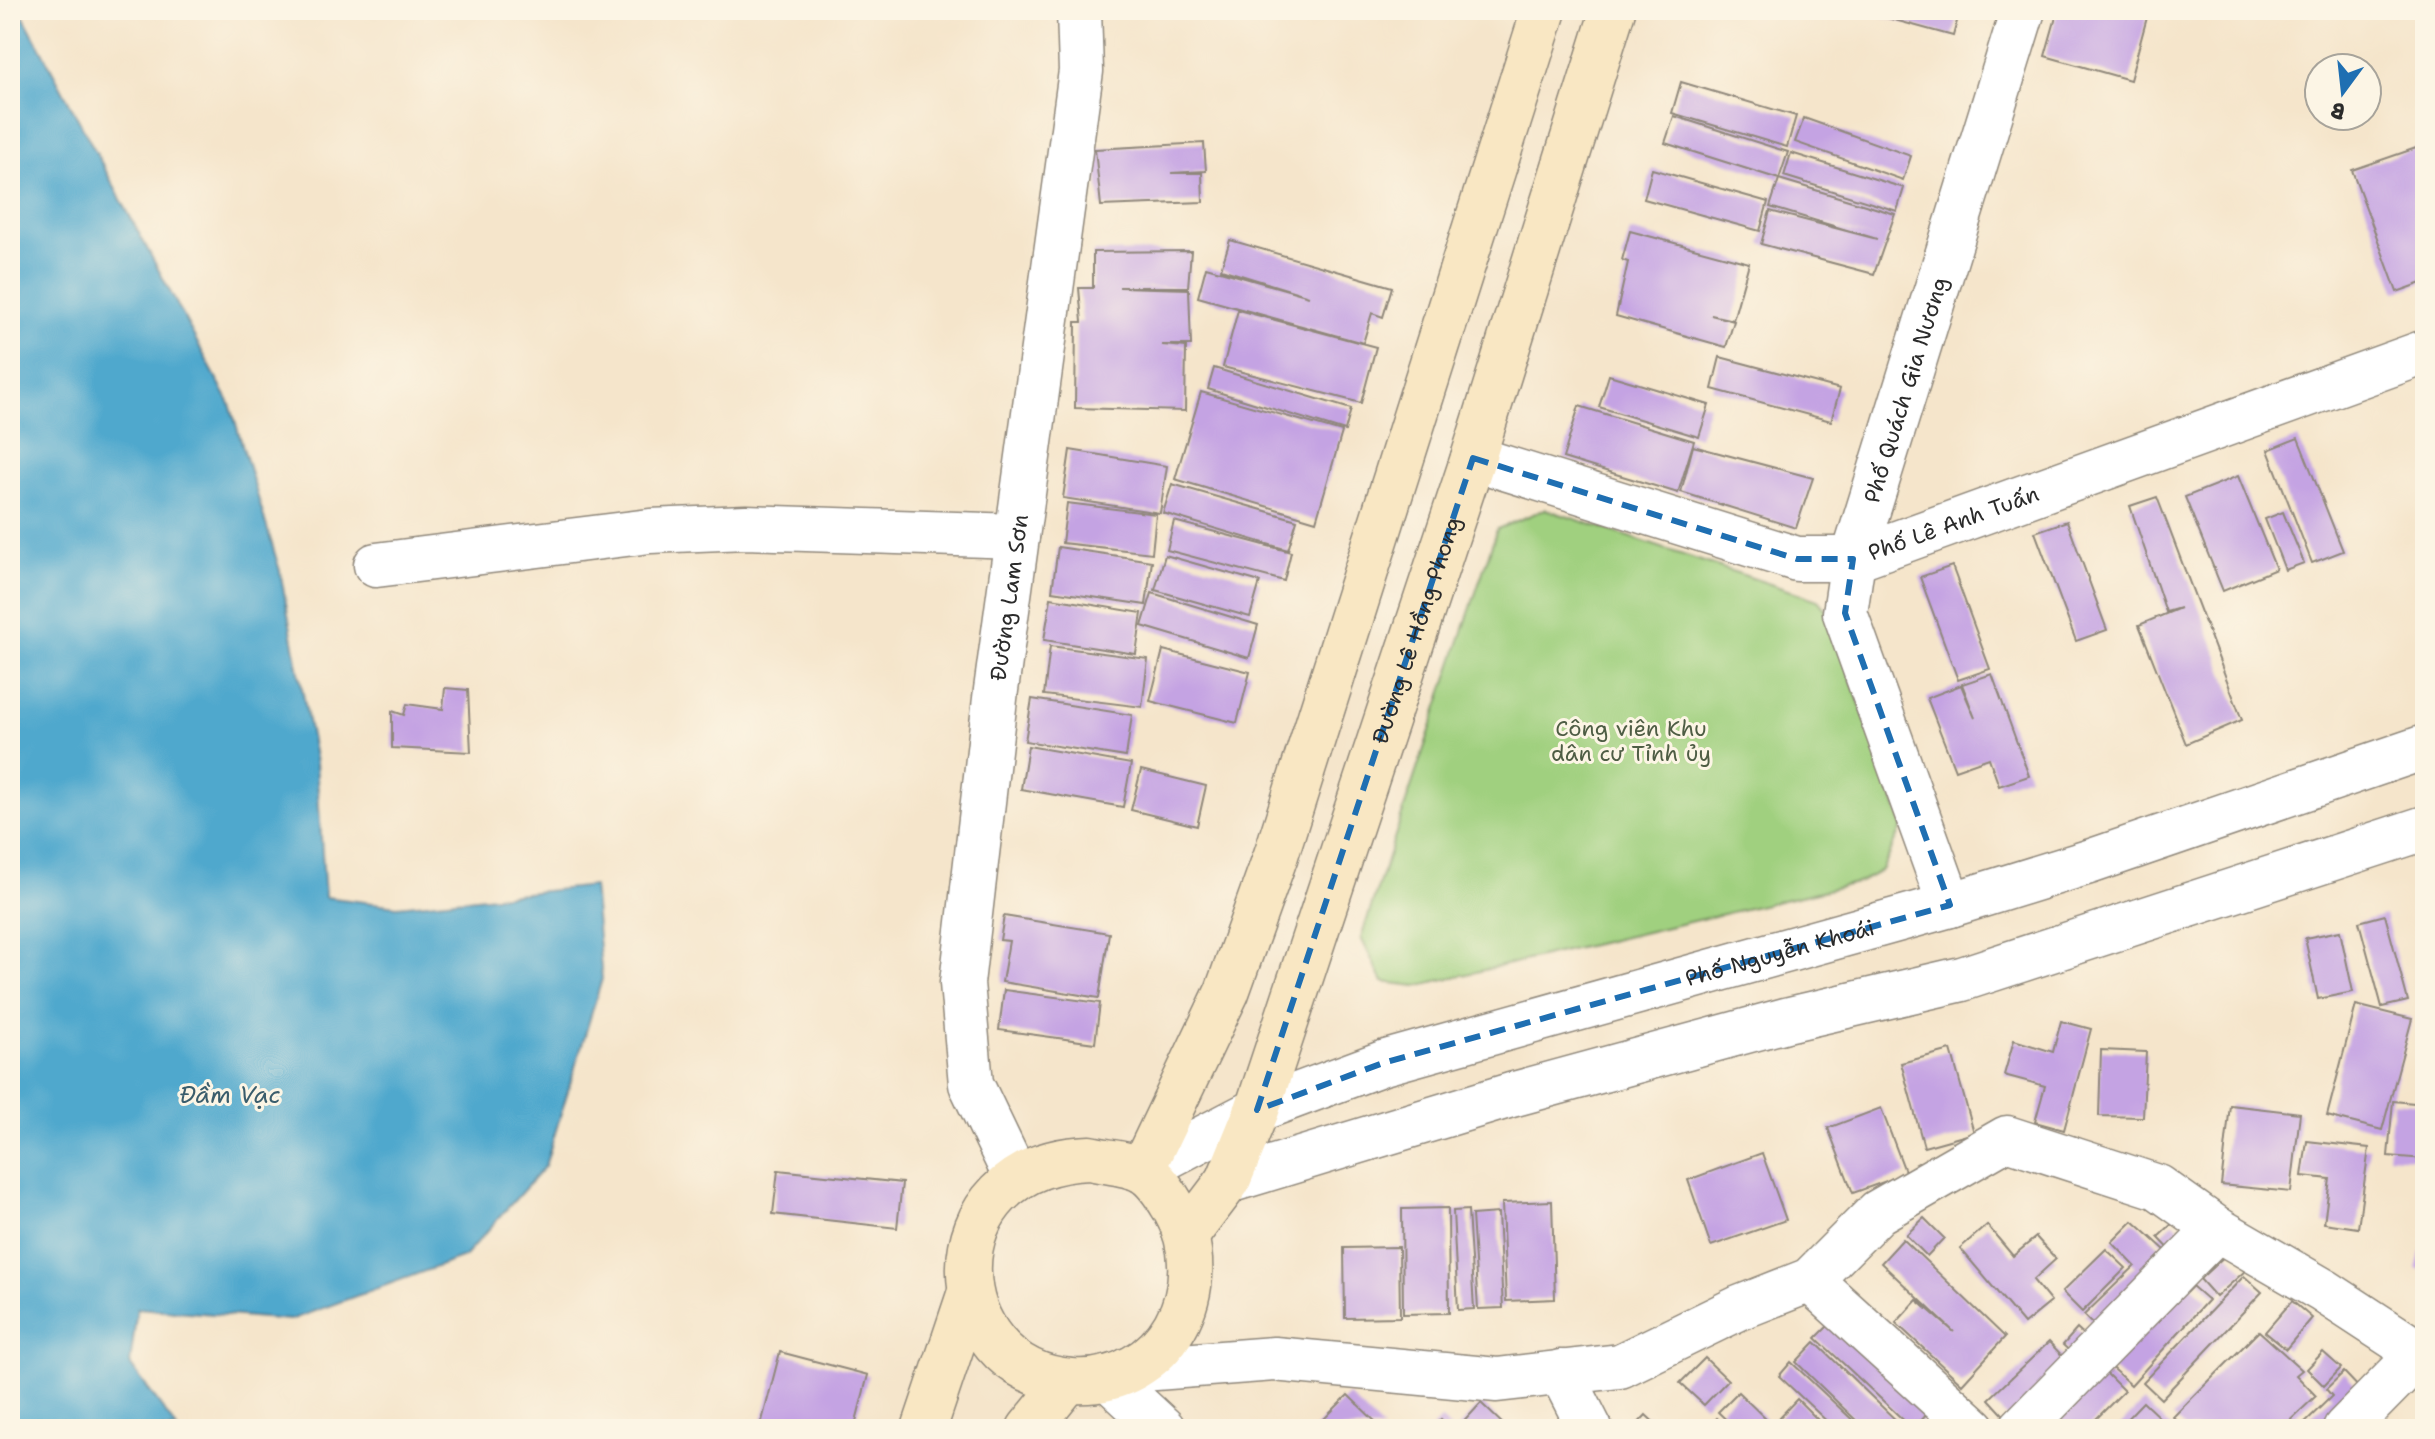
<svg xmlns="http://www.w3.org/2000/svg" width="2435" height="1439" font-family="'Shantell Sans',sans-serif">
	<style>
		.green { fill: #a0d07f; stroke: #667e55; stroke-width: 2 }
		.water { fill: #50a8cd; stroke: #3e6a7c; stroke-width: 2 }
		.building { fill: #c4a3e3 }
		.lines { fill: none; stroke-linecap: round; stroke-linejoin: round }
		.minor-casing { stroke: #90887b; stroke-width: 47 }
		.tertiary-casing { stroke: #90887b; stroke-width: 47 }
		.secondary-casing { stroke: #90887b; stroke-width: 47 }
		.minor { stroke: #fff; stroke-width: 44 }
		.tertiary { stroke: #fff; stroke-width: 44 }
		.secondary { stroke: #f9e7c3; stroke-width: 44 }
		.marked { fill: none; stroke: #1f6fb2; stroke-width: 6; stroke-dasharray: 16 10; stroke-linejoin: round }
		.labels { text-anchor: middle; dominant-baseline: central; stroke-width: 6; stroke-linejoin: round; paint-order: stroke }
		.street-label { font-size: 22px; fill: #2b2b2b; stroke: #fcf5e5 }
		.park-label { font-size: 22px; fill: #4e5d44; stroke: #fcf5e5 }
		.water-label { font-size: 24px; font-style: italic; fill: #3a5d6c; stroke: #fcf5e5 }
	</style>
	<rect width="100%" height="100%" fill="#fcf5e5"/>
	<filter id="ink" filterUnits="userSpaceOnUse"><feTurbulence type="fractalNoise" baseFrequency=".0125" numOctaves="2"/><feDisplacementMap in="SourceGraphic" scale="16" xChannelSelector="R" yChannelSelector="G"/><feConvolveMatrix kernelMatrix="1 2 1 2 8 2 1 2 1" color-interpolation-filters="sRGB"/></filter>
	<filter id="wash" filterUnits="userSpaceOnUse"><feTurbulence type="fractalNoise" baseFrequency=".006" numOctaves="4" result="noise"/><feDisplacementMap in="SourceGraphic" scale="32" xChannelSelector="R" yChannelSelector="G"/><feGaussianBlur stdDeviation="1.8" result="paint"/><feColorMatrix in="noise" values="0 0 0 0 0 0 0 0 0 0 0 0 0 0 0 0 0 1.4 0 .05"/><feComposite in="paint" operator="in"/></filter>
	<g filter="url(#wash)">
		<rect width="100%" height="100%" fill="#f5e5cb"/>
		<!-- green -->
		<polygon class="green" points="1545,509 1818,600 1827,611 1903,826 1882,870 1860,882 1416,986 1383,982 1361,938 1497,529"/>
		<!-- water -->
		<polygon class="water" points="10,10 20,10 230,404 280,571 316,763 325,897 397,906 593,886 602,979 545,1166 464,1257 290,1320 137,1308 130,1364 177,1429 10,1429"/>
		<g id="blocks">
			<!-- building -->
			<g class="building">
				<polygon points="1858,10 1960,10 1953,36"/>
				<polygon points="2058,10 2149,10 2130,80 2045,56"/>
				<polygon points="1681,82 1796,116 1787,147 1672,113"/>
				<polygon points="1674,116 1788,152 1779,179 1895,214 1874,274 1761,244 1770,211 1877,239 1770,207 1779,179 1665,143"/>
				<polygon points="1804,118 1911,156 1903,180 1795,142"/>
				<polygon points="1204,143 1206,171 1171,173 1202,173 1203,202 1101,206 1095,149"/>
				<polygon points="2425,145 2425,282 2397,292 2352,170"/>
				<polygon points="1791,153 1904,188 1897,211 1784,176"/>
				<polygon points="1652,169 1768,202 1760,231 1644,199"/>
				<polygon points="1630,231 1749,263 1733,320 1711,315 1734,321 1726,347 1616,316 1628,262 1622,260"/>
				<polygon points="1230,240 1392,287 1383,317 1372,313 1363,343 1198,297 1206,267 1309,296 1221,269"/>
				<polygon points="1191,251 1188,287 1119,287 1189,289 1191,345 1162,345 1186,347 1185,411 1075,408 1076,322 1082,322 1079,288 1093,288 1093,252"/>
				<polygon points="1238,310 1376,347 1361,403 1223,367"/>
				<polygon points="1720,357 1840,389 1831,421 1712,389"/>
				<polygon points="1214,368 1351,409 1345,431 1208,389"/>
				<polygon points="1609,375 1709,405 1699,437 1599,407"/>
				<polygon points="1201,392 1342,432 1316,521 1175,479"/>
				<polygon points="1579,406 1694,441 1678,493 1563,458"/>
				<polygon points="2298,438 2343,551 2312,563 2268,450"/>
				<polygon points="1693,446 1813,478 1796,528 1681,492"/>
				<polygon points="1070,450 1167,466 1160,513 1063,498"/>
				<polygon points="2238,476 2276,569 2223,591 2185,497"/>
				<polygon points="1172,484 1297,520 1288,550 1163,513"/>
				<polygon points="2157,497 2242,720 2186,744 2139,625 2180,608 2166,612 2130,506"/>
				<polygon points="1067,503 1156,514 1152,553 1062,543"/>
				<polygon points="2283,512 2304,563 2285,570 2265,519"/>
				<polygon points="1174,521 1291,552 1284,581 1167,550"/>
				<polygon points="2067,521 2107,630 2076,641 2035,532"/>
				<polygon points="1058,547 1152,561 1146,605 1052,591"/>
				<polygon points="1165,555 1260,582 1250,617 1155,590"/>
				<polygon points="1952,566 1990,669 1958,680 1920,577"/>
				<polygon points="1152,593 1258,625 1249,658 1142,626"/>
				<polygon points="1051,598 1142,613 1136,654 1044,640"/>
				<polygon points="1050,646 1148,659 1142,707 1044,695"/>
				<polygon points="1163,650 1250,672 1237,723 1150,701"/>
				<polygon points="1992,674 2029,776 1999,786 1989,758 1955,770 1927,698 1961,685 1975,718 1962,684"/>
				<polygon points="445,688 468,690 471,752 392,748 392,711 404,715 407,704 443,709"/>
				<polygon points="1032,699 1132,715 1126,757 1025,741"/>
				<polygon points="1028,746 1131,764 1123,807 1021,789"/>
				<polygon points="1141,770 1206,786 1197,826 1131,810"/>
				<polygon points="2385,915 2408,1001 2382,1007 2359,922"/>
				<polygon points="1004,916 1109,933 1099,998 1002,982 1009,941 1000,940"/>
				<polygon points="2340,931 2353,992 2318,999 2305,938"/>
				<polygon points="1004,990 1100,1003 1095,1043 999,1030"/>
				<polygon points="2356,1005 2412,1019 2382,1130 2327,1116"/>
				<polygon points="2061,1021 2091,1029 2064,1130 2035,1122 2045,1086 2004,1075 2014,1040 2053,1052"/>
				<polygon points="1951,1050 1974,1133 1924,1147 1901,1063"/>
				<polygon points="2101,1050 2146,1052 2143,1117 2099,1116"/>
				<polygon points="2393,1101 2425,1104 2425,1159 2388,1156"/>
				<polygon points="2230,1105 2300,1113 2291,1192 2221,1185"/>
				<polygon points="1881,1108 1906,1174 1853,1193 1828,1128"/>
				<polygon points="2307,1141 2369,1148 2358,1228 2324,1223 2330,1179 2302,1176"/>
				<polygon points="1762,1153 1786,1220 1711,1246 1688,1180"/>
				<polygon points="778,1170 902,1183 897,1228 773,1214"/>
				<polygon points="1552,1201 1555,1299 1506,1301 1502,1203"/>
				<polygon points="1448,1208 1449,1313 1403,1314 1402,1209"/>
				<polygon points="1468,1210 1474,1309 1458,1310 1453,1211"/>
				<polygon points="1498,1213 1503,1308 1478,1309 1472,1215"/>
				<polygon points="1924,1218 1944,1238 1927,1256 1906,1235"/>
				<polygon points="2133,1221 2175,1259 2100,1331 2084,1315 2135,1266 2112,1242"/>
				<polygon points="2174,1222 2194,1242 2178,1258 2158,1237"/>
				<polygon points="1987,1225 2013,1256 2036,1237 2056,1259 2033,1280 2051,1302 2024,1324 1960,1248"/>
				<polygon points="2425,1235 2425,1271 2416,1269"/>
				<polygon points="1903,1239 2005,1337 1962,1384 1896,1323 1917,1300 1954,1332 1881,1263"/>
				<polygon points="1399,1247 1400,1317 1345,1318 1344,1248"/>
				<polygon points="2106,1249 2126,1268 2082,1312 2062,1292"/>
				<polygon points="2228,1253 2245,1271 2216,1297 2200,1279"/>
				<polygon points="2244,1276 2262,1292 2161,1399 2143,1382"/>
				<polygon points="2184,1279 2208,1300 2131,1385 2106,1363"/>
				<polygon points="2292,1301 2312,1318 2286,1349 2265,1332"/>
				<polygon points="1838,1316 1934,1407 1913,1429 1816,1338"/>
				<polygon points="2077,1329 2090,1341 2076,1357 2063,1345"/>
				<polygon points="2259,1331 2302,1370 2296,1375 2316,1396 2281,1429 2185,1429 2173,1417"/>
				<polygon points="1815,1342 1905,1429 1865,1429 1796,1362"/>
				<polygon points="2049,1342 2072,1366 2011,1423 1989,1399"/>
				<polygon points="780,1352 868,1375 854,1429 766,1429 761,1425"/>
				<polygon points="2323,1352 2341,1368 2324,1386 2307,1369"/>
				<polygon points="1705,1358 1728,1380 1704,1405 1680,1383"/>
				<polygon points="1791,1362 1862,1429 1835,1429 1779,1376"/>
				<polygon points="2104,1371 2124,1391 2086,1429 2047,1429"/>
				<polygon points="2344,1372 2363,1392 2325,1429 2298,1429 2332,1396 2326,1389"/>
				<polygon points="1738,1392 1771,1424 1766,1429 1736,1429 1718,1412"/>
				<polygon points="1348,1395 1383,1429 1314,1429"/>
				<polygon points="1797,1399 1827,1429 1783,1429 1776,1421"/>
				<polygon points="2143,1402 2163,1421 2173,1429 2117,1429"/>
				<polygon points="1481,1403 1508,1429 1457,1429"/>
				<polygon points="1646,1415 1661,1429 1633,1429"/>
				<polygon points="1717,1418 1729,1429 1707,1429"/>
				<polygon points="1441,1419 1451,1429 1431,1429"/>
			</g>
		</g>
	</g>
	<g filter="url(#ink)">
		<use href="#blocks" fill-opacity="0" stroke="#90887b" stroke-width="2"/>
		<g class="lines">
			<defs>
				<g id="minor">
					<path id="s1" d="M1473,458l324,101h56l572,-207"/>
					<polyline points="376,565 650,531 746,527 1017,536"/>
					<path id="s2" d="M1950,905l-105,-292 8,-54 170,-549"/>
					<path id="s3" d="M1016,1178l-45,-94 -9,-101 34,-293 85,-619 -2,-61"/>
					<polyline points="1810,1280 1974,1429"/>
					<polyline points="1129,1370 1274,1359 1497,1380 1620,1366 1739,1308 1810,1280 1878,1212 2007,1138 2158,1187 2217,1229 2324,1291 2425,1357"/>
					<polyline points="1561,1372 1590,1429"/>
					<polyline points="1108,1378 1163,1429"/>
					<polyline points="2021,1429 2217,1229"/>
					<polyline points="2345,1429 2419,1354"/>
				</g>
				<g id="tertiary">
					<path id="s4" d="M1142,1170l115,-60 126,-47 567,-158 142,-44 333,-114"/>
					<polyline points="1228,1181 1511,1095 1786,1020 1962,979 2425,828"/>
				</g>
				<g id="secondary">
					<path d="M1090,1158c16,4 39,5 53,13 14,8 23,24 31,37 45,78 -8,179 -102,173 -134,-9 -147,-218 18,-223z"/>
					<polyline points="1142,1170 1227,992 1276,855 1544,10"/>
					<path id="s5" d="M1187,1235l41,-54 29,-71 216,-652 140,-448"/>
					<polyline points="924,1429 970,1292"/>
					<polyline points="1029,1429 1068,1381"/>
				</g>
			</defs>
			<!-- minor casing -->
			<use href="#minor" class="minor-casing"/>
			<!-- tertiary casing -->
			<use href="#tertiary" class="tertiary-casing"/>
			<!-- secondary casing -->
			<use href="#secondary" class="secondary-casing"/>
			<!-- minor -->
			<use href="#minor" class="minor"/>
			<!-- tertiary -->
			<use href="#tertiary" class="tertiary"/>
			<!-- secondary -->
			<use href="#secondary" class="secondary"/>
		</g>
	</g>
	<!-- marked area -->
	<path class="marked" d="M1473,458l324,101h56l-8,54 105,292 -567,158 -126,47z"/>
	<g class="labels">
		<!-- street labels -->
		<g class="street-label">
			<text stroke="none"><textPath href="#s2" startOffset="542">Phố Quách Gia Nương</textPath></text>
			<text stroke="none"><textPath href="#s1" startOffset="502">Phố Lê Anh Tuấn</textPath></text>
			<text stroke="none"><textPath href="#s3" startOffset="594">Đường Lam Sơn</textPath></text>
			<text stroke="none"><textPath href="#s5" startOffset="650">Đường Lê Hồng Phong</textPath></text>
			<text stroke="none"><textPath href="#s4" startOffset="676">Phố Nguyễn Khoái</textPath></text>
		</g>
		<!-- park labels -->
		<g class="park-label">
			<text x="1631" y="728">Công viên Khu<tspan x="1631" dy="25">dân cư Tỉnh ủy</tspan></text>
		</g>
		<!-- water labels -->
		<g class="water-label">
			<text x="230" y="1095">Đầm Vạc</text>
		</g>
	</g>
	<!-- margin -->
	<rect width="2435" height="1439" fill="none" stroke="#fcf5e5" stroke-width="40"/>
	<!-- north arrow -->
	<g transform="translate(2343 92) rotate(195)"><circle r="38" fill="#fcf5e5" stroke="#a8a49b" stroke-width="2"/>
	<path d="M0-6L14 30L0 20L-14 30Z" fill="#1f6fb2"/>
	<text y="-12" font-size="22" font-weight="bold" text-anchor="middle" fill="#2b2b2b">B</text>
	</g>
</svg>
